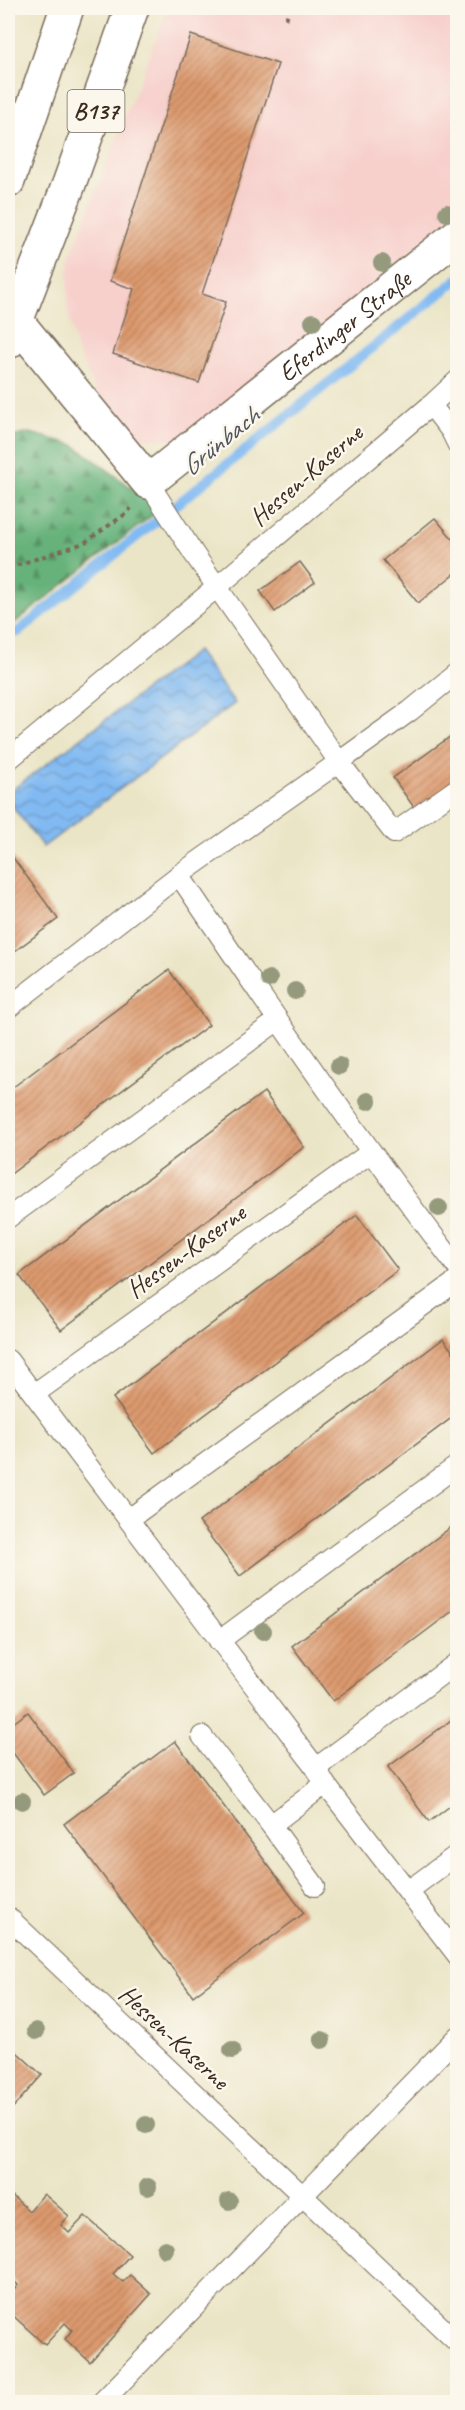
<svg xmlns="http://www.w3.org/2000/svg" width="465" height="2410" font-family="Caveat,sans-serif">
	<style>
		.built { fill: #f7d0cc }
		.forest { fill: url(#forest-firs); stroke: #506e4c; stroke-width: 1.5 }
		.water { fill: url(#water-waves); stroke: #5e7288; stroke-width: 1.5 }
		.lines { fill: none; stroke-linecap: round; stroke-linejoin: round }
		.stream { stroke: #81baf2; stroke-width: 10 }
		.building { fill: url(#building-hatch) }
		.service-casing { stroke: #796b59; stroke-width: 22 }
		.minor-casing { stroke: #796b59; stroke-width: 36 }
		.primary-casing { stroke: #796b59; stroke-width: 36 }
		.path { stroke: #796b59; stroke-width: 4; stroke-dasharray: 4.5 4.5; stroke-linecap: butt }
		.service { stroke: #fff; stroke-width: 20 }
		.minor { stroke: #fff; stroke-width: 33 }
		.primary { stroke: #fff; stroke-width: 33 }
		.tree { fill: #959a7d }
		.labels { text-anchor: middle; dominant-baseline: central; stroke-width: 5; stroke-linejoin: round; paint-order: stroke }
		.shield { fill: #fbf7ec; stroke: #75685c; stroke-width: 1.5 }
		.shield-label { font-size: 24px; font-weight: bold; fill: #3b2a1e }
		.street-label { font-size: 26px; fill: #3b2a1e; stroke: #fbf7ec }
		.water-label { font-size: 27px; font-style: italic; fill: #50555e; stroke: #fbf7ec }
	</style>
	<defs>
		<pattern id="forest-firs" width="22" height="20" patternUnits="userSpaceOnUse" patternTransform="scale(1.5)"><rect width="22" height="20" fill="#66b27a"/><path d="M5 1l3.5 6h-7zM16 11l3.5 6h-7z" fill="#559163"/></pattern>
		<pattern id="water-waves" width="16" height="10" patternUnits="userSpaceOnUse" patternTransform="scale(1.5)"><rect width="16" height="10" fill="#81baf2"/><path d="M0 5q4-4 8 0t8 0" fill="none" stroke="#6b97c3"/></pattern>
		<pattern id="building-hatch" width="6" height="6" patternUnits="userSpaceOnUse" patternTransform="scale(1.5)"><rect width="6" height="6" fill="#dd9a6e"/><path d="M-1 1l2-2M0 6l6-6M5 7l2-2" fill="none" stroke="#b47e5a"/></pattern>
	</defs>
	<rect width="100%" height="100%" fill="#fbf7ec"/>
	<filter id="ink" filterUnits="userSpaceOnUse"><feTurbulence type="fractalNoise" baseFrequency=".0167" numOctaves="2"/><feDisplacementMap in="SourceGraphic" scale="12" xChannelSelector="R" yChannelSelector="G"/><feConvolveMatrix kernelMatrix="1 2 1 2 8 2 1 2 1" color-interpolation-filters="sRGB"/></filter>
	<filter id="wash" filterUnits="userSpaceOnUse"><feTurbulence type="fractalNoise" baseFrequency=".008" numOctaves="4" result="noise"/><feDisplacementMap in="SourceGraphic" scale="24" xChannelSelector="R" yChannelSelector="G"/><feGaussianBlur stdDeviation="1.35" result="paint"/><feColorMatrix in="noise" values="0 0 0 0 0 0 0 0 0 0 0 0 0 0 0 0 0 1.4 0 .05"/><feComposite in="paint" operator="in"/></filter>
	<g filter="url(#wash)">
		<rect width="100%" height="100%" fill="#ebe5c7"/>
		<!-- built -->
		<polygon class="built" points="168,8 457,8 457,212 189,440 141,438 100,401 76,348 67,307 69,260"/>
		<!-- forest -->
		<polygon class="forest" points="30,433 74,445 160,509 13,624 8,625 8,438"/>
		<!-- water -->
		<polygon class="water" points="197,651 235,703 43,847 8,800 8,793"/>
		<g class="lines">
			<!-- stream -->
			<polyline class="stream" points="8,633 18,632 458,279"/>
		</g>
		<g id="blocks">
			<!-- building -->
			<g class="building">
				<polygon points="191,35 278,64 202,294 226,302 199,383 113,354 134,289 110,281"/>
				<polygon points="435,518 458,545 458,571 418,603 383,560"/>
				<polygon points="300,562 315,582 275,612 260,591"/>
				<polygon points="458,731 458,784 418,813 393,778"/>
				<polygon points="8,851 58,919 8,956"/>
				<polygon points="169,970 209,1025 8,1176 8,1091"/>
				<polygon points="264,1092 304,1147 61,1330 19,1275"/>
				<polygon points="357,1215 398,1270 154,1453 113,1398"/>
				<polygon points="443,1339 458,1358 458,1413 240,1576 199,1522"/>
				<polygon points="458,1522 458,1607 333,1701 292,1646"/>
				<polygon points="28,1712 74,1773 44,1795 8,1746 8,1727"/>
				<polygon points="458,1715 458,1800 429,1822 388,1767"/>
				<polygon points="175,1741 304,1913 193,1996 64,1824"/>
				<polygon points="8,2044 42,2075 8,2113"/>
				<polygon points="8,2192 29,2211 44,2194 69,2216 61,2225 69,2233 85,2216 130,2255 113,2274 123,2282 130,2275 151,2294 90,2362 65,2339 72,2330 65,2323 45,2345 8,2311 8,2297 18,2285 10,2277 8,2280"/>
			</g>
		</g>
	</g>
	<g filter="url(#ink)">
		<use href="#blocks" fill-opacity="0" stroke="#796b59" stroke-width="1.5"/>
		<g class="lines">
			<defs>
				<g id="service">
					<polyline points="458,380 431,405 451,431 458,445"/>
					<polyline points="458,672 410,711 339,762 394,833 458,788"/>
					<polyline points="8,760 217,587 431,405"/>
					<path d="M179,875c90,134 181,265 279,393"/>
					<polyline points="8,1008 179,875 339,762 194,554 148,482"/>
					<polyline points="8,1218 277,1021"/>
					<polyline points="8,1360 316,1768 325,1784 458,1956"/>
					<polyline points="34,1394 370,1153"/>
					<polyline points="129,1519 458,1280"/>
					<polyline points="219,1641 458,1465"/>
					<polyline points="202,1736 271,1825 315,1886"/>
					<polyline points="316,1768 458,1662"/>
					<polyline points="271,1825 325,1784"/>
					<polyline points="408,1891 458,1854"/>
					<polyline points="8,1917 458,2343"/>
					<polyline points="102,2402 458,2036"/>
				</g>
				<g id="minor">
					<path id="s1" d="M8,317l9,5 131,160 310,-247"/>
				</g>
				<g id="primary">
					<polyline points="8,181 67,8"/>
					<polyline points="8,342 69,184 132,8"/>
				</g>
			</defs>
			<!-- service casing -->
			<use href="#service" class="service-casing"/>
			<!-- minor casing -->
			<use href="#minor" class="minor-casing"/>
			<!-- primary casing -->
			<use href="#primary" class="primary-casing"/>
			<!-- path -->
			<g class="path">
				<polyline points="286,19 290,8"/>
				<polyline points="8,568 84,543 127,513 131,508"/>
			</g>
			<!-- service -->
			<use href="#service" class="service"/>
			<!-- minor -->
			<use href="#minor" class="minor"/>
			<!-- primary -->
			<use href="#primary" class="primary"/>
		</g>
		<!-- trees -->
		<g class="tree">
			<circle cx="447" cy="213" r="9"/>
			<circle cx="382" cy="263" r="9"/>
			<circle cx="313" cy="322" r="9"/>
			<circle cx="269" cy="979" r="9"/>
			<circle cx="295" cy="991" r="9"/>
			<circle cx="339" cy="1066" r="9"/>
			<circle cx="368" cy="1101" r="9"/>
			<circle cx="439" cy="1208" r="9"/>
			<circle cx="263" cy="1631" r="9"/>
			<circle cx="22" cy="1801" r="9"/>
			<circle cx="36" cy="2031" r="9"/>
			<circle cx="322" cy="2040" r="9"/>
			<circle cx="232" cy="2050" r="9"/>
			<circle cx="146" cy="2125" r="9"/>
			<circle cx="148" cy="2187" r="9"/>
			<circle cx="229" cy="2201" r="9"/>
			<circle cx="165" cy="2249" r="9"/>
		</g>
	</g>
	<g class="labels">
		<!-- shield labels -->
		<rect class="shield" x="67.5" y="90" width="57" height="42" rx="4.5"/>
		<g class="shield-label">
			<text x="96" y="111">B137</text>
		</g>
		<!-- street labels -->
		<g class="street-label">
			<text stroke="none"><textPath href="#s1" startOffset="468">Eferdinger Straße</textPath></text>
			<text transform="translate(306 475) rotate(-41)">Hessen-Kaserne</text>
			<text transform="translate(186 1251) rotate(-36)">Hessen-Kaserne</text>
			<text transform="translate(174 2037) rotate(43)">Hessen-Kaserne</text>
		</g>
		<!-- water labels -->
		<g class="water-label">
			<text transform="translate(220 441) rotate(-39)">Grünbach</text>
		</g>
	</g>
	<!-- margin -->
	<rect width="465" height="2410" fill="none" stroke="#fbf7ec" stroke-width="30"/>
</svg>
